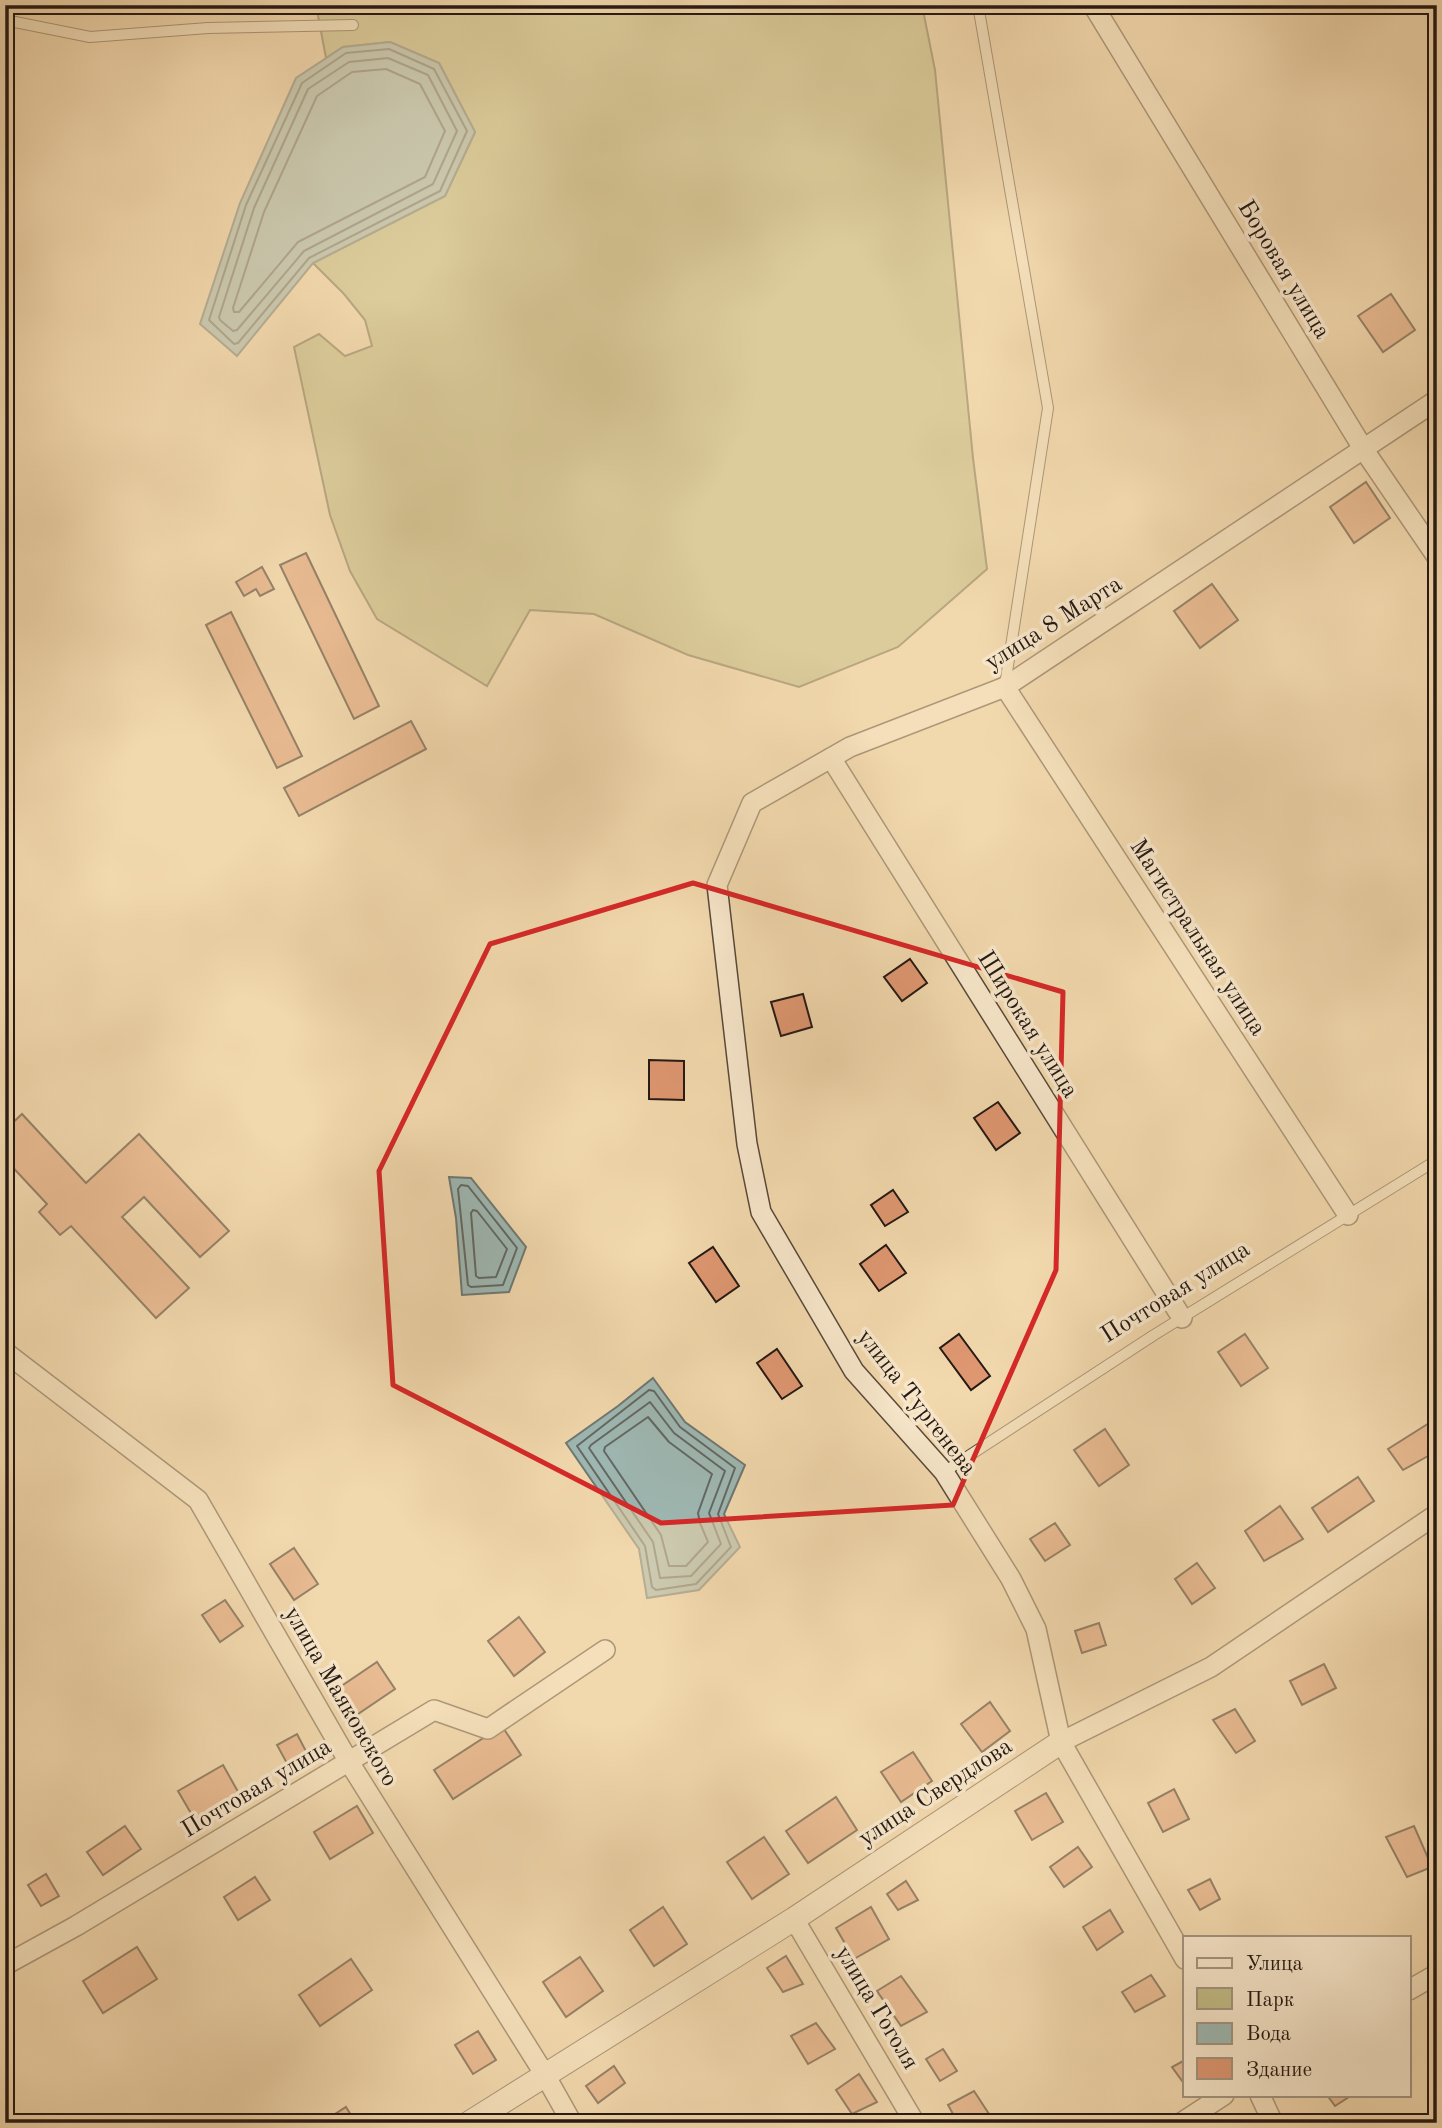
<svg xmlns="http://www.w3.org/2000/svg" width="1442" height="2128" font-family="'Old Standard TT',serif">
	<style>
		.green { fill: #c2bc85; stroke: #746a4c; stroke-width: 2 }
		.water { fill: #9eb8b3; stroke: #6e7873; stroke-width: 2 }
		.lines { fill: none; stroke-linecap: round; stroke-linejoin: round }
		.shore { stroke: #626864; stroke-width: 2 }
		.building { fill: #de9771; stroke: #251914; stroke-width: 2 }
		.service-casing { stroke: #58493a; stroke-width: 12 }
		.minor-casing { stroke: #58493a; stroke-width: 22 }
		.tertiary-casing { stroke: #58493a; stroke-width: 25 }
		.service { stroke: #f7e6ca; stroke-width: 10 }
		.minor { stroke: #f7e6ca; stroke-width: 19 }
		.tertiary { stroke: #f7e6ca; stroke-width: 23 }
		.marked { fill: none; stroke: #d62828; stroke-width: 5; stroke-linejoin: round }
		.labels { text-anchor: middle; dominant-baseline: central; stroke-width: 7; stroke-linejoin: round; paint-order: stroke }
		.street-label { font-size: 24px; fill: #251914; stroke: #f7e6ca }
	</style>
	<rect width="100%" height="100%" fill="#f2d8ad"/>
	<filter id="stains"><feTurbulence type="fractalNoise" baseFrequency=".00286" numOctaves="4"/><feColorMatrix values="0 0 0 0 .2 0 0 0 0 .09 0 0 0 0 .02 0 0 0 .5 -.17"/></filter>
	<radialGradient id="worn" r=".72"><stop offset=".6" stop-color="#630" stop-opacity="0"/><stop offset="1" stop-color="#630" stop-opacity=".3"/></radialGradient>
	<!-- green -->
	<polygon class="green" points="316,5 922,5 935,70 973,458 987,569 898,647 799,687 688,655 594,614 530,610 487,686 377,619 350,571 330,515 294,347 319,334 345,356 372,346 365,320 344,294 313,263 445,196 475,132 439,63 390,42 343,47 326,58"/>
	<!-- water -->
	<g class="water">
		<polygon points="390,42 439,63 475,132 445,196 313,263 237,356 200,324 240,203 296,78 343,47"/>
		<polygon points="449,1177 471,1178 526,1247 509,1292 462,1295 456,1218"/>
		<polygon points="653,1378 685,1422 745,1465 724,1514 740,1547 699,1590 647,1598 639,1549 566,1443 618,1406"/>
	</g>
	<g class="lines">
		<!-- shore -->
		<g class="shore">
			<polygon points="389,49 434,69 467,131 440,191 309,258 238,343 234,344 209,320 246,205 302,83 346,53"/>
			<polygon points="388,58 428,75 457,131 433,184 304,251 237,330 233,331 220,320 219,317 254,208 308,89 349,62"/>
			<polygon points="386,69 420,84 445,131 425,177 298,242 239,312 234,312 233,308 264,212 317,96 352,72"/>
			<polygon points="461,1185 468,1186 517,1248 503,1285 471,1287 468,1285 458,1189"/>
			<polygon points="473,1210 477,1211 507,1249 496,1277 479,1278 476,1276 471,1213"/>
			<polygon points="649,1390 654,1391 680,1427 735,1468 718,1514 731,1547 696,1584 656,1590 652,1587 645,1546 577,1446"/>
			<polygon points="650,1402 674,1433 725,1471 709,1513 721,1544 691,1576 660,1578 653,1542 589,1448 591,1445"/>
			<polygon points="648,1417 669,1442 712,1474 698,1513 700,1523 708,1542 686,1566 669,1566 661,1535 604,1451 605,1447"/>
		</g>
	</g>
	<!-- building -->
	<g class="building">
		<polygon points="1391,294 1415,330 1383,352 1358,316"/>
		<polygon points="1366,482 1390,518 1354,543 1330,507"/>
		<polygon points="306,553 379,706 354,719 280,565"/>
		<polygon points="262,567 274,589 260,596 256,589 244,596 236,582"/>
		<polygon points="1212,584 1238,620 1200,648 1174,611"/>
		<polygon points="231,612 302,756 277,768 206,625"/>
		<polygon points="411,721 426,749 299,816 284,788"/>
		<polygon points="910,959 927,983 902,1001 884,977"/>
		<polygon points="803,994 812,1027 781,1036 771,1002"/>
		<polygon points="649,1060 684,1061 684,1100 649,1099"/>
		<polygon points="998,1102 1020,1133 996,1150 974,1118"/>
		<polygon points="22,1114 86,1183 139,1134 229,1231 200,1257 144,1197 122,1217 189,1288 156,1318 71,1226 60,1235 39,1212 47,1204 5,1159 5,1130"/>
		<polygon points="893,1190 908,1212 885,1226 871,1205"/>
		<polygon points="886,1245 906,1273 879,1291 860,1264"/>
		<polygon points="713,1247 739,1286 716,1302 689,1263"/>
		<polygon points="959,1334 990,1376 971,1390 940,1348"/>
		<polygon points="1245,1334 1268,1368 1241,1386 1218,1352"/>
		<polygon points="777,1349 802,1386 782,1399 757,1363"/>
		<polygon points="1434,1420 1437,1423 1437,1451 1403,1470 1388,1449"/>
		<polygon points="1105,1429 1129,1465 1099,1486 1074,1450"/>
		<polygon points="1358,1477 1374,1501 1328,1532 1312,1508"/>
		<polygon points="1280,1506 1303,1539 1264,1561 1245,1531"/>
		<polygon points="1055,1523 1070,1545 1045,1561 1030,1539"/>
		<polygon points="294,1548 318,1584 294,1600 270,1564"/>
		<polygon points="1197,1563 1215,1588 1192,1604 1175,1579"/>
		<polygon points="225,1600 243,1626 220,1642 202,1615"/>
		<polygon points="519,1617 545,1652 514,1676 488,1641"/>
		<polygon points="1099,1623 1106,1645 1082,1653 1075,1631"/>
		<polygon points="377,1662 395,1689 355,1716 337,1689"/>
		<polygon points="1324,1664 1336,1688 1302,1705 1290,1681"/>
		<polygon points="990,1702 1010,1731 982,1752 961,1724"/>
		<polygon points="1235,1709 1255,1741 1236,1753 1213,1720"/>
		<polygon points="502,1726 521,1755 453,1799 434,1770"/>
		<polygon points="297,1734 309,1757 289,1767 277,1745"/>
		<polygon points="913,1752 932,1781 901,1802 881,1772"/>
		<polygon points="223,1765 241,1797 196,1822 178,1791"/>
		<polygon points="1174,1789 1189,1819 1163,1832 1148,1803"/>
		<polygon points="1046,1793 1063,1822 1032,1840 1015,1811"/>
		<polygon points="836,1797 857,1830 808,1863 786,1831"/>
		<polygon points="357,1806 373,1833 330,1859 314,1832"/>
		<polygon points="125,1826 141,1849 103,1875 87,1852"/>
		<polygon points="1414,1826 1432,1867 1407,1877 1386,1837"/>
		<polygon points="764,1837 789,1874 752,1899 727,1862"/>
		<polygon points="1078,1847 1092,1867 1064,1887 1050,1867"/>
		<polygon points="46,1874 59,1896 41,1906 28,1885"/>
		<polygon points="255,1877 270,1900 238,1920 224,1897"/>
		<polygon points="1210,1879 1220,1899 1200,1910 1188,1890"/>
		<polygon points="906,1881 918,1900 898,1910 887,1894"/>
		<polygon points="663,1907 687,1944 654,1966 630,1930"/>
		<polygon points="871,1907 889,1939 854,1959 836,1928"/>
		<polygon points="1110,1910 1123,1932 1097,1950 1083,1927"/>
		<polygon points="137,1947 157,1979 103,2013 83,1981"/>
		<polygon points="786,1956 803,1984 783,1992 767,1968"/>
		<polygon points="580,1957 603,1991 566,2017 543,1982"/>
		<polygon points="351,1959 372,1990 320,2026 299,1995"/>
		<polygon points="1151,1975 1165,1996 1135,2012 1122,1992"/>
		<polygon points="901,1976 927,2012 901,2026 877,1991"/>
		<polygon points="816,2023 835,2049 808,2064 791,2036"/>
		<polygon points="478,2031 496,2060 473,2074 455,2045"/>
		<polygon points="943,2049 957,2071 940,2081 926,2059"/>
		<polygon points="1185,2060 1185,2085 1172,2067"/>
		<polygon points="614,2066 625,2083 598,2103 586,2086"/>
		<polygon points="859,2074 877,2102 852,2114 836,2090"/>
		<polygon points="974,2091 991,2117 982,2123 958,2123 948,2105"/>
		<polygon points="1327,2095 1352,2095 1335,2106"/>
		<polygon points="346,2107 356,2123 321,2123"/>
	</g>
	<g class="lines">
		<defs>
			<g id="service">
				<polyline points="978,5 1048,408 1005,685"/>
				<polyline points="5,20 90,37 208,28 353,25"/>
				<polyline points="944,1472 1154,1335 1437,1160"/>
			</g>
			<g id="minor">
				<polyline points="1093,5 1364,450 1437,557"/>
				<polyline points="1005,687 1348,1215"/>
				<polyline points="831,758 1182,1318"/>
				<polyline points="5,1352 198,1500 349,1762 545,2075 572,2123"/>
				<polyline points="1061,1742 1211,1667 1437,1514"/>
				<polyline points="794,1919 915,2123"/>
				<polyline points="1185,1959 1061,1742 1036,1629 1011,1579 944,1472 854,1371 761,1212 747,1144 717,885 752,803 850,747 1005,687 1437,400"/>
				<polyline points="5,1965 76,1926 434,1710 488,1729 605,1650"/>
				<polyline points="1409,1990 1437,1974"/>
				<polyline points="1260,2095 1273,2123"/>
				<polyline points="1181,2123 1224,2095"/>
			</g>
			<polyline id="tertiary" points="469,2123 794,1919 1061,1742"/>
		</defs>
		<!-- service casing -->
		<use href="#service" class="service-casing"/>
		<!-- minor casing -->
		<use href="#minor" class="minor-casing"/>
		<!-- tertiary casing -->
		<use href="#tertiary" class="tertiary-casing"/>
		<!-- service -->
		<use href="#service" class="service"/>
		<!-- minor -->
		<use href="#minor" class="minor"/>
		<!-- tertiary -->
		<use href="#tertiary" class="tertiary"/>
	</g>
	<!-- marked area -->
	<path d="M0 0H1442V2128H0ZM693,883l370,109 -7,278 -103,235 -292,18 -268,-138 -14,-214 111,-227z" fill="#f2d8ad" fill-opacity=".55" fill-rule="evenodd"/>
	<path class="marked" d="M693,883l370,109 -7,278 -103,235 -292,18 -268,-138 -14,-214 111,-227z"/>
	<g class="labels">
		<!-- street labels -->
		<g class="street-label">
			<text transform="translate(1283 270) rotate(59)">Боровая улица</text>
			<text transform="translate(1054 624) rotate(-32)">улица 8 Марта</text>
			<text transform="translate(1197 938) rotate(57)">Магистральная улица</text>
			<text transform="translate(1027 1025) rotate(58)">Широкая улица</text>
			<text transform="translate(1176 1293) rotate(-32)">Почтовая улица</text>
			<text transform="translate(916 1403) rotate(52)">улица Тургенева</text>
			<text transform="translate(340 1697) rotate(60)">улица Маяковского</text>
			<text transform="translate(257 1789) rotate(-31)">Почтовая улица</text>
			<text transform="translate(936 1793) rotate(-33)">улица Свердлова</text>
			<text transform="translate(876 2008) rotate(59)">улица Гоголя</text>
		</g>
	</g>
	<!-- margin -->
	<rect width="1442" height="2128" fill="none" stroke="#f2d8ad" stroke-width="28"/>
	<rect x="7" y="7" width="1428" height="2114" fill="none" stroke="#251914" stroke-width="3.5"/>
	<rect x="14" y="14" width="1414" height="2100" fill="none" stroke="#251914" stroke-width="2"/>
	<!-- legend -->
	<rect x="1183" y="1936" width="228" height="161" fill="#f7e6ca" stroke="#a39481" stroke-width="2"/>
	<rect x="1197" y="1958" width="35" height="10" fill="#f7e6ca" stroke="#a39481" stroke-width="2"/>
	<text x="1246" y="1970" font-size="21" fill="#251914">Улица</text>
	<rect x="1197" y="1988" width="35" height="21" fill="#c2bc85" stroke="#a39481" stroke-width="2"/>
	<text x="1246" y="2006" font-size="21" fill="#251914">Парк</text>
	<rect x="1197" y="2023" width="35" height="21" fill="#9eb8b3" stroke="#a39481" stroke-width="2"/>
	<text x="1246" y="2040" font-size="21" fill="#251914">Вода</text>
	<rect x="1197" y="2058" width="35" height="21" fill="#de9771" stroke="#a39481" stroke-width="2"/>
	<text x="1246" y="2076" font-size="21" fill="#251914">Здание</text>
	<rect width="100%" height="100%" filter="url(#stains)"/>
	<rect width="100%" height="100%" fill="url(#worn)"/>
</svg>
